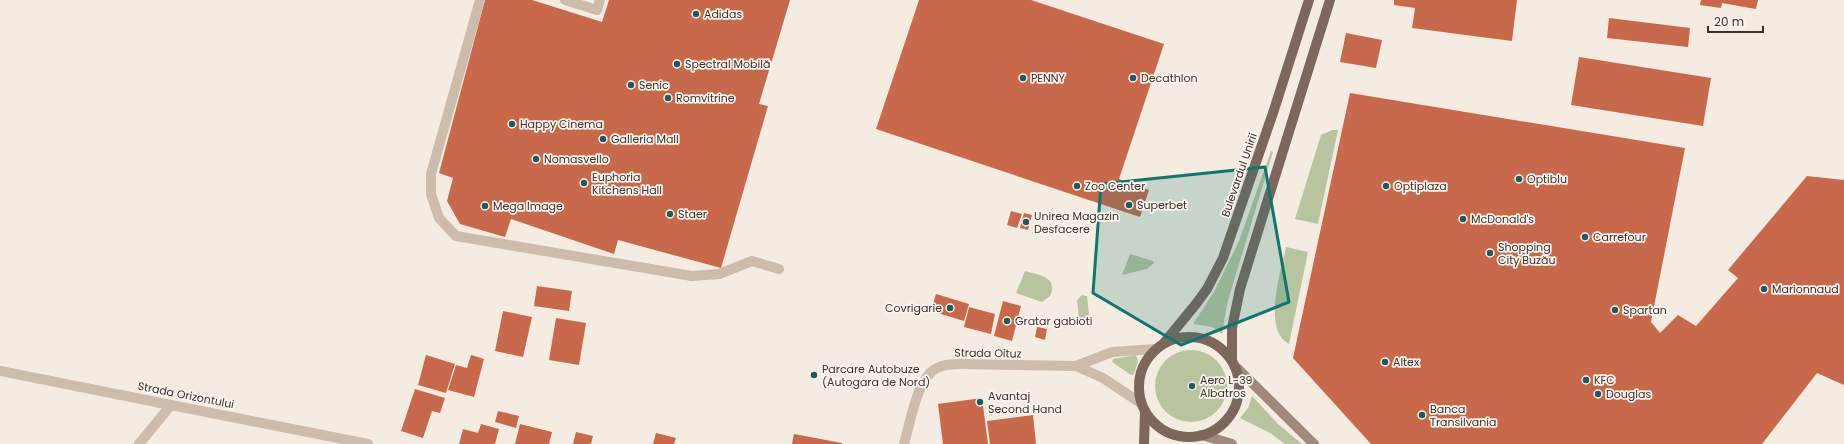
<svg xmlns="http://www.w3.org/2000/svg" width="1844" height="444" font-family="Poppins,sans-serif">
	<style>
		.green { fill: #b8c4a0 }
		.building { fill: #c8694b }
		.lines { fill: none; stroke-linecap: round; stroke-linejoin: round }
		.minor { stroke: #cdbbac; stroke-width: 10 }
		.tertiary { stroke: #cdbbac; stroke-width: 10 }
		.secondary { stroke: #a18a7d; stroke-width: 10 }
		.primary { stroke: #7d675c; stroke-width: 10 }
		.marked { fill: #0f766e; fill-opacity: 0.2; stroke: #0f766e; stroke-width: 3; stroke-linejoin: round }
		.poi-dot { fill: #1f5a5e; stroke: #fbf5ee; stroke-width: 1.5 }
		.labels { text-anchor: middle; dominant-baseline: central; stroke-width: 3.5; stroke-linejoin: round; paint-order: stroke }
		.poi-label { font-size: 11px; fill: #3b302b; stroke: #fbf5ee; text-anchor: start }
		.street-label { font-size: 11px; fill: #3b302b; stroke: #fbf5ee }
	</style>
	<rect width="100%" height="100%" fill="#f4ebe1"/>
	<!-- green -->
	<g class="green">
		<polygon points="1332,130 1338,130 1318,224 1295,219 1321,135"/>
		<polygon points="1271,151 1273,152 1227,304 1222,334 1212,327 1193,324 1215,290 1239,241"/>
		<path d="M1286,247l22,5 -19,92c-27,-13 -8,-74 -3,-97z"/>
		<polygon points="1130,254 1153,261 1154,263 1147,269 1122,275"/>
		<path d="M1025,271c14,4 34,6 25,25l-8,6 -26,-9z"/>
		<polygon points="1082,295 1087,296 1090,324 1080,325 1077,300"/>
		<circle cx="1191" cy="386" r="36"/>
		<polygon points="1136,355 1138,361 1134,374 1131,375 1112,362 1113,359"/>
		<polygon points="1252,396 1279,425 1302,444 1285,444 1270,433 1240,418 1248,408"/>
	</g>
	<!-- building -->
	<g class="building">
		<polygon points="485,0 532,0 602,22 609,0 790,0 759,104 768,106 721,268 618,240 614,254 511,219 505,237 460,224 447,201 453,178 439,173"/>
		<polygon points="919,0 1031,0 1164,44 1119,179 1149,190 1140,217 876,129"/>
		<polygon points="1394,0 1517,0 1512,41 1412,28 1415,8 1394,5"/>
		<polygon points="1701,0 1758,0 1756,9 1722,3 1721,8 1700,5"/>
		<polygon points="1609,18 1690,28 1688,47 1607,38"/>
		<polygon points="1346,33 1382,40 1376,68 1340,62"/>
		<polygon points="1579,57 1711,78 1703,126 1571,105"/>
		<polygon points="1350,93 1685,148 1651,322 1660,333 1678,315 1696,326 1738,278 1728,270 1807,176 1844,180 1844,385 1817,373 1762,444 1371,444 1293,358"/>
		<polygon points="1011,211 1022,214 1017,228 1007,225"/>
		<polygon points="1024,213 1032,215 1028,230 1020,228"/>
		<polygon points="537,286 572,291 569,311 534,306"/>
		<polygon points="936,294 969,304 964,321 931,311"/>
		<polygon points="1003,301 1021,306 1012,341 994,336"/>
		<polygon points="969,307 995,314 991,334 964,327"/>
		<polygon points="503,311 532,317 523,357 495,351"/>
		<polygon points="556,318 586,323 579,365 549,360"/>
		<polygon points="1037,327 1047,329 1045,340 1035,337"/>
		<polygon points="426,355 455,364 446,393 418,385"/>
		<polygon points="471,355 484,359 474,397 448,390 456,365 467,368"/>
		<polygon points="415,389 445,398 440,413 432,411 423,438 401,431"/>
		<polygon points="982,398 988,444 943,444 938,404"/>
		<polygon points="498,411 519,416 516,428 495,422"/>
		<polygon points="1033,415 1036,444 990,444 987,421"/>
		<polygon points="481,424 499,429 495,444 459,444 463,429 478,433"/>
		<polygon points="520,424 552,432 549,444 515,444"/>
		<polygon points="576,432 593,436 591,444 573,444"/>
		<polygon points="656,433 676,438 674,444 653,444"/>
		<polygon points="794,434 842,443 842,444 792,444"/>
	</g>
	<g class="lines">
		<!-- minor -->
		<g class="minor">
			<polyline points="480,0 431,174 431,194 439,218 456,236 692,276 719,274 752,261 779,269"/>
			<polyline points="565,0 597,10 600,0"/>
			<polyline points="0,371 171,405"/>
		</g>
		<!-- tertiary -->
		<g class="tertiary">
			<polyline points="1076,366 1103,378 1142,404"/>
			<polyline points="139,444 171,405 368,444"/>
			<path d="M904,444c6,-20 13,-67 33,-76 7,-4 16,-4 24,-4l115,2 36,-14 44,-3"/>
		</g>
		<!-- secondary -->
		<g class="secondary">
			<polyline points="1237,368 1314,444"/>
			<polyline points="1202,435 1232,444"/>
		</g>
		<!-- primary -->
		<g class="primary">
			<circle cx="1189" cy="387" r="50"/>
			<polyline points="1164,343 1196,304 1207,289 1223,258 1274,110 1309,0"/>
			<polyline points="1232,359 1232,328 1240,289 1330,0"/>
			<polyline points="1144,444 1145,411"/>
		</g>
	</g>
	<!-- marked area -->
	<path class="marked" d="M1265,167l24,135 -108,43 -88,-52 8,-109z"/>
	<!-- markers -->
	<g class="poi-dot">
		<circle cx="696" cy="14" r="4"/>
		<circle cx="677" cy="64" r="4"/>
		<circle cx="1023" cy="78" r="4"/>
		<circle cx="1133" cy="78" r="4"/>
		<circle cx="631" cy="85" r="4"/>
		<circle cx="668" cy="98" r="4"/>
		<circle cx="512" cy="124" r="4"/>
		<circle cx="603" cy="139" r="4"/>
		<circle cx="536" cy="159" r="4"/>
		<circle cx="1519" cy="179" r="4"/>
		<circle cx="584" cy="183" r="4"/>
		<circle cx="1077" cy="186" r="4"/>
		<circle cx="1386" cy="186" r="4"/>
		<circle cx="1129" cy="205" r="4"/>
		<circle cx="485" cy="206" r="4"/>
		<circle cx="670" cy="214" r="4"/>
		<circle cx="1463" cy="219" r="4"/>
		<circle cx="1026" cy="222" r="4"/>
		<circle cx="1585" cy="237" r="4"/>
		<circle cx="1490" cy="253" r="4"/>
		<circle cx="1764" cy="289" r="4"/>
		<circle cx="950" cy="308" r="4"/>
		<circle cx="1615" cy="310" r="4"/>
		<circle cx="1007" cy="321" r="4"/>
		<circle cx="1385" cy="362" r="4"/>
		<circle cx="814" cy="375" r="4"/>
		<circle cx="1586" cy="380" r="4"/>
		<circle cx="1192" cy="386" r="4"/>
		<circle cx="1598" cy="394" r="4"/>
		<circle cx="980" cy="402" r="4"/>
		<circle cx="1422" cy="415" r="4"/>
	</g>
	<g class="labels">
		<!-- poi labels -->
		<g class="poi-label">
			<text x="704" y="14">Adidas</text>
			<text x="685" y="64">Spectral Mobilă</text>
			<text x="1031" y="78">PENNY</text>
			<text x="1141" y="78">Decathlon</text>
			<text x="639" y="85">Senic</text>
			<text x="676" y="98">Romvitrine</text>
			<text x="520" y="124">Happy Cinema</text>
			<text x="611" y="139">Galleria Mall</text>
			<text x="544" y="159">Nomasvello</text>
			<text x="592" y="177">Euphoria<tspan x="592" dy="13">Kitchens Hall</tspan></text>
			<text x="1527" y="179">Optiblu</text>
			<text x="1085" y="186">Zoo Center</text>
			<text x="1394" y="186">Optiplaza</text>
			<text x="1137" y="205">Superbet</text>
			<text x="493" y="206">Mega Image</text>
			<text x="678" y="214">Staer</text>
			<text x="1034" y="216">Unirea Magazin<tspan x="1034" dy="13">Desfacere</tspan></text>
			<text x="1471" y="219">McDonald's</text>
			<text x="1593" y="237">Carrefour</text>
			<text x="1498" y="247">Shopping<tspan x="1498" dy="13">City Buzău</tspan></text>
			<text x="1772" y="289">Marionnaud</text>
			<text x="942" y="308" text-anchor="end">Covrigarie</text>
			<text x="1623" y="310">Spartan</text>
			<text x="1015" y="321">Gratar gabioti</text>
			<text x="1393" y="362">Altex</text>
			<text x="822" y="369">Parcare Autobuze<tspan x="822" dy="13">(Autogara de Nord)</tspan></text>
			<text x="1200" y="380">Aero L-39<tspan x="1200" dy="13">Albatros</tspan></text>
			<text x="1594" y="380">KFC</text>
			<text x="1606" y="394">Douglas</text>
			<text x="988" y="396">Avantaj<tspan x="988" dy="13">Second Hand</tspan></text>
			<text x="1430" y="409">Banca<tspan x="1430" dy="13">Transilvania</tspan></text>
		</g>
		<!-- street labels -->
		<g class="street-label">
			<text transform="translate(1239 175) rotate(-71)">Bulevardul Unirii</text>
			<text transform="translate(988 353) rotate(1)">Strada Oituz</text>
			<text transform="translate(186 395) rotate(11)">Strada Orizontului</text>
		</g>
	</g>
	<!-- scale -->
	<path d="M1708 26v6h55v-6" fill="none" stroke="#3b302b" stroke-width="2"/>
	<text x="1714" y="26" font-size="12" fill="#3b302b" stroke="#fbf5ee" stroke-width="3" paint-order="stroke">20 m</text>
</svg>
